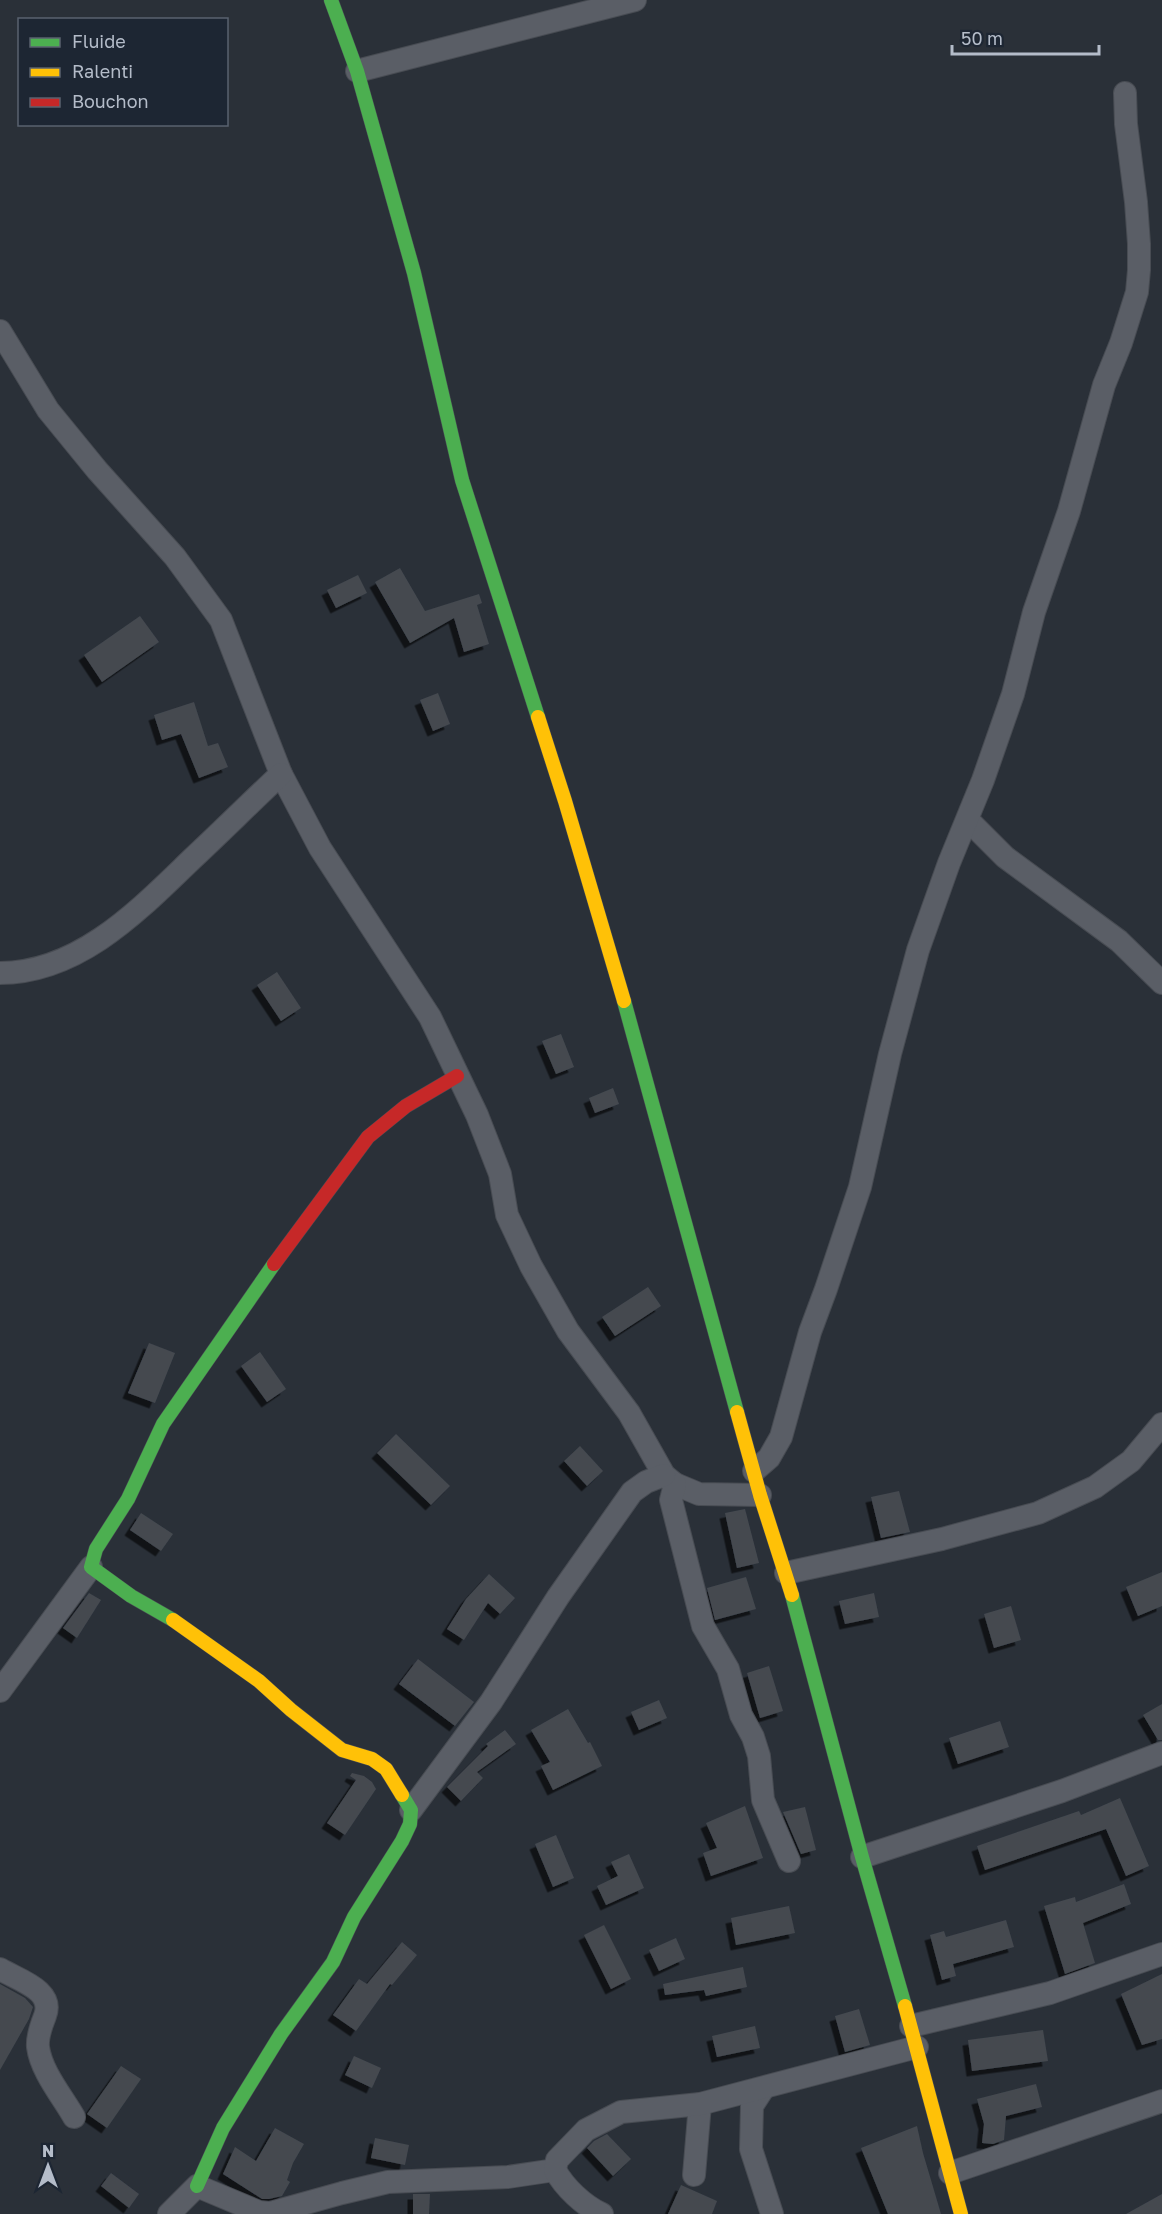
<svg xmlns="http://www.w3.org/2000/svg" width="1162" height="2214" font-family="'Golos Text',sans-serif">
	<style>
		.building { fill: #444950; filter: url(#shadow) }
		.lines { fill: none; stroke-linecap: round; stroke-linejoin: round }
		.street-casing { stroke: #484c53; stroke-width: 24 }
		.fast-casing { stroke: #484c53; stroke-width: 15 }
		.slow-casing { stroke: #484c53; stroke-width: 15 }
		.jam-casing { stroke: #484c53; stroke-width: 15 }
		.street { stroke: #5a5e66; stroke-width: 22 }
		.fast { stroke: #4caf50; stroke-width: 14 }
		.slow { stroke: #ffc107; stroke-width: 14 }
		.jam { stroke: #c62828; stroke-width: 14 }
	</style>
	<defs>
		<filter id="shadow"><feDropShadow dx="-5.5" dy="5.5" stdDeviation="0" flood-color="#0009"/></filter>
	</defs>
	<rect width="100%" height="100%" fill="#2a3038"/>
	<!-- building -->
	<g class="building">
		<polygon points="400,568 425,611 479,594 482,603 477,605 489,644 464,652 454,618 410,643 375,582"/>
		<polygon points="358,575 367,593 336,608 327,590"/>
		<polygon points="140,616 159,642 102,682 84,655"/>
		<polygon points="438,693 450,724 433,731 420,700"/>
		<polygon points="194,702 208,746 218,743 228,767 199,778 181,734 162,740 154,715"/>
		<polygon points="277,972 301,1008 281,1021 257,985"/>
		<polygon points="561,1034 574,1067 556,1074 542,1041"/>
		<polygon points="613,1088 619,1104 595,1113 589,1098"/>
		<polygon points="648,1287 661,1306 615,1336 602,1317"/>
		<polygon points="149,1343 175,1353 155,1403 128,1393"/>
		<polygon points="260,1352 286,1389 267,1402 241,1366"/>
		<polygon points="396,1434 450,1486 431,1505 377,1453"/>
		<polygon points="580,1446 603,1471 587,1486 564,1461"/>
		<polygon points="899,1491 910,1532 881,1538 871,1497"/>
		<polygon points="745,1509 759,1563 737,1568 725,1513"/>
		<polygon points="141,1513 173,1534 161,1551 130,1530"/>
		<polygon points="1162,1572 1162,1606 1138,1616 1126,1587"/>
		<polygon points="489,1574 515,1598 500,1614 488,1603 464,1640 447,1629 466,1599"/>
		<polygon points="746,1577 756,1609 715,1620 707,1588"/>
		<polygon points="89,1593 101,1600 77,1638 63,1628"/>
		<polygon points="874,1593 879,1617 845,1624 839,1601"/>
		<polygon points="1011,1606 1021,1640 994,1648 984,1614"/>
		<polygon points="418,1659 474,1702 455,1726 399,1684"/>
		<polygon points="769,1666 783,1711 760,1718 747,1673"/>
		<polygon points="659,1700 667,1718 639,1730 631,1712"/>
		<polygon points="1162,1704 1162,1740 1158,1740 1143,1715"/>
		<polygon points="568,1709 588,1743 590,1742 602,1766 553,1790 541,1766 550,1762 531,1730"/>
		<polygon points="1000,1721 1009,1747 958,1764 949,1738"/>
		<polygon points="505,1730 516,1744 477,1772 483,1778 461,1801 447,1787 488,1746 486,1744"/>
		<polygon points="352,1773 364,1776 372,1782 376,1789 345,1835 327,1823 356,1780 350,1776"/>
		<polygon points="1120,1798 1149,1866 1126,1876 1106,1829 985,1870 977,1846 1079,1811 1081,1815"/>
		<polygon points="745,1806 763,1858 711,1876 703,1853 717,1848 706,1823"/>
		<polygon points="805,1807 816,1850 801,1854 783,1812"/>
		<polygon points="556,1835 574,1878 553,1887 535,1844"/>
		<polygon points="629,1854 644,1888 606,1905 597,1886 618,1876 611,1862"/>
		<polygon points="1124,1884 1131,1904 1083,1923 1095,1963 1065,1974 1044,1906 1075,1897 1076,1902"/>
		<polygon points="789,1906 795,1933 736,1945 731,1918"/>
		<polygon points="1006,1920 1014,1947 953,1964 956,1976 942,1980 930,1935 944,1931 946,1937"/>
		<polygon points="604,1925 631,1979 611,1989 584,1935"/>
		<polygon points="676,1938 685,1959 659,1971 649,1950"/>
		<polygon points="402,1942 417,1955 392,1985 390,1984 356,2031 333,2015 359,1979 367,1984"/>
		<polygon points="743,1967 747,1987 706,1996 704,1990 665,1995 663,1984"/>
		<polygon points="1162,1974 1162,2039 1142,2045 1121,1994"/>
		<polygon points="0,1984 25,1998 33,2007 29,2019 0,2070"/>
		<polygon points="859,2009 870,2045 845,2052 835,2016"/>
		<polygon points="755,2026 760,2048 717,2057 712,2036"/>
		<polygon points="1043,2030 1048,2061 972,2071 968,2040"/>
		<polygon points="354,2056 381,2068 372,2088 345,2075"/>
		<polygon points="121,2066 141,2079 107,2128 87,2114"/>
		<polygon points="1036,2084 1042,2107 1006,2116 1004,2140 993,2144 982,2143 984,2124 977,2099"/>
		<polygon points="917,2126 923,2153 941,2214 888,2214 861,2148"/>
		<polygon points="275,2128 304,2144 293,2163 287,2180 290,2182 282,2196 269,2199 262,2199 223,2174 235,2147 256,2161"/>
		<polygon points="607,2134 631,2159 613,2176 587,2148 594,2141"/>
		<polygon points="375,2138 409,2145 405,2165 371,2158"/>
		<polygon points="111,2173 139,2194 129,2208 101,2186"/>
		<polygon points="681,2185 717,2201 712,2214 668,2214"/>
		<polygon points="413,2194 430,2194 429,2214 413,2214"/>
		<polygon points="1162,2194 1162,2214 1126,2214"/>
	</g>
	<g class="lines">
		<defs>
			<g id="street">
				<polyline points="357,71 635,0"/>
				<polyline points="0,331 48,410 97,470 175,557 221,620 281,774 320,848 430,1017 477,1115 500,1174 507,1215 531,1266 568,1331 629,1413 664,1475 675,1484 699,1494 760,1495"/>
				<polyline points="968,820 1005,857 1119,941 1162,983"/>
				<path d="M0,973c79,0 139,-63 192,-114 30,-28 59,-57 89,-85"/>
				<polyline points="754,1471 769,1458 781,1437 810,1332 826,1289 860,1187 890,1054 918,950 949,863 983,780 1013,694 1034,612 1069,511 1104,385 1121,343 1137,292 1139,270 1139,244 1136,202 1126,124 1125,93"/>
				<polyline points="675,1484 671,1500 703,1626 728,1669 741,1715 753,1737 759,1756 763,1800 789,1861"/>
				<polyline points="786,1573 942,1539 1038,1513 1095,1487 1131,1461 1162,1424"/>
				<polyline points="0,1691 91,1567"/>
				<polyline points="411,1810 491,1702 558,1597 632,1492 646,1482 664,1475"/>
				<polyline points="862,1857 1062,1791 1162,1753"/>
				<path d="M0,1969c18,11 55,21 45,47 -4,10 -8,21 -7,31 3,24 24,49 36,70"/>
				<polyline points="911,2026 1050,1993 1162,1954"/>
				<polyline points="763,2089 752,2106 751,2149 772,2214"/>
				<polyline points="950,2173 1162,2101"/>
				<polyline points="694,2175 700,2104"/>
				<polyline points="169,2214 197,2186 259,2212 270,2213 342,2193 388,2182 508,2177 555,2170"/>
				<path d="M602,2214c-18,-8 -38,-27 -47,-44l2,-10 29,-30 35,-18 79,-8 217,-57"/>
			</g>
			<g id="fast">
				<polyline points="331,0 357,71 414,273 462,480 538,717"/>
				<polyline points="624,1001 737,1412"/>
				<polyline points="792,1595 862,1857 905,2006"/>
				<polyline points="173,1620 131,1596 91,1567 96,1549 128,1499 163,1424 274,1264"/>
				<polyline points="197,2186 223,2128 281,2034 333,1962 354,1917 402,1841 410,1824 411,1810 402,1795"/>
			</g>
			<g id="slow">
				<polyline points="538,717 565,801 624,1001"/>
				<polyline points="737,1412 760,1495 792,1595"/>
				<polyline points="173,1620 259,1681 291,1710 342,1750 372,1759 386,1769 402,1795"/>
				<polyline points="905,2006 961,2214"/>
			</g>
			<polyline id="jam" points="274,1264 368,1137 406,1106 457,1076"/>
		</defs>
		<!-- street casing -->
		<use href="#street" class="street-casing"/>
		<!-- fast casing -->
		<use href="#fast" class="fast-casing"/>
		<!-- slow casing -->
		<use href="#slow" class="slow-casing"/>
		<!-- jam casing -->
		<use href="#jam" class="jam-casing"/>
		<!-- street -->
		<use href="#street" class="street"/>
		<!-- fast -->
		<use href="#fast" class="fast"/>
		<!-- slow -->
		<use href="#slow" class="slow"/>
		<!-- jam -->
		<use href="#jam" class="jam"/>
	</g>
	<!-- legend -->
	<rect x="18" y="18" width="210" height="108" fill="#1d2633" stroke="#59626f" stroke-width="1.5"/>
	<rect x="30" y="38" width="30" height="9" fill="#4caf50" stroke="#59626f" stroke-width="1.5"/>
	<text x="72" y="48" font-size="18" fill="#b4bcc9">Fluide</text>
	<rect x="30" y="68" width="30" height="9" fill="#ffc107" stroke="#59626f" stroke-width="1.5"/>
	<text x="72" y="78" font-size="18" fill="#b4bcc9">Ralenti</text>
	<rect x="30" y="98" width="30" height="9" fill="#c62828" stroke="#59626f" stroke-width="1.5"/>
	<text x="72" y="108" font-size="18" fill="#b4bcc9">Bouchon</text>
	<!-- north arrow -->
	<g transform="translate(48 2166)" stroke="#1d2633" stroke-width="4.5" paint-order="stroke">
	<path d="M0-4.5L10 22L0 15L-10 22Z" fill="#b4bcc9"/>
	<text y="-9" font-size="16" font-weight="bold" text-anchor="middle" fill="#b4bcc9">N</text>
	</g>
	<!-- scale -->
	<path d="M952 45v9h147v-9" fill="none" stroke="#b4bcc9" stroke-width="3"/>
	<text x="961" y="45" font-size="18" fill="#b4bcc9" stroke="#1d2633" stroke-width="4.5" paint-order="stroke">50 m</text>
</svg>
